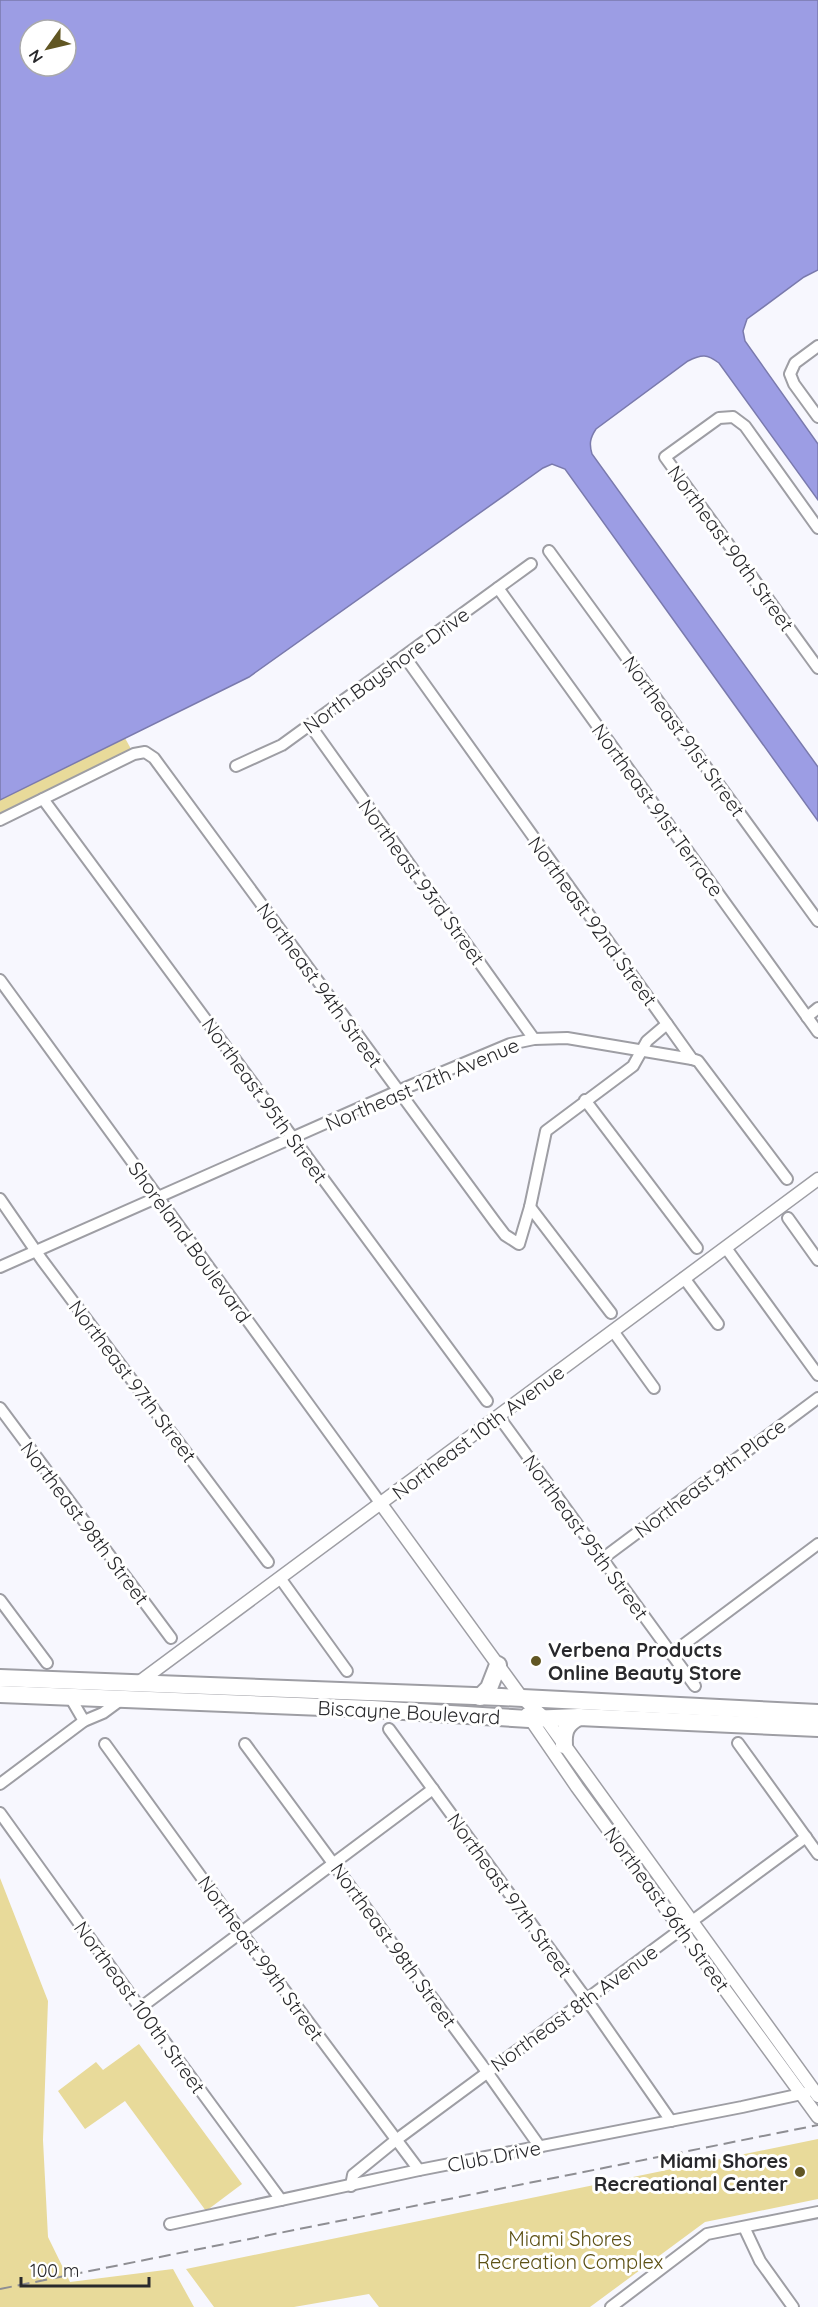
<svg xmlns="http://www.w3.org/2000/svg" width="818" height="2307" font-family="Quicksand,sans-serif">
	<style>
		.green { fill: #e8da9a }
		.water { fill: #9c9de4; stroke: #7a7aad; stroke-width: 1.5; fill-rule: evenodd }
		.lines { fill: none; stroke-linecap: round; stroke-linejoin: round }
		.minor-casing { stroke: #9e9ea4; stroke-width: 14 }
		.tertiary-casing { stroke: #9e9ea4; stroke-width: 15 }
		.primary-casing { stroke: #9e9ea4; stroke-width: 20 }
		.minor { stroke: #fff; stroke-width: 10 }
		.tertiary { stroke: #fff; stroke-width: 12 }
		.primary { stroke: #fff; stroke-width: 16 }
		.rail { stroke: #8e8e93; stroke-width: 2; stroke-dasharray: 12 6; stroke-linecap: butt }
		.poi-dot { fill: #615623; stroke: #fff; stroke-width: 2 }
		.labels { text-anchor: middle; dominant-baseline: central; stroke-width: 6; stroke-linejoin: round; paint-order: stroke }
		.street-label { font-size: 20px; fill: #29292c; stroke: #fff }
		.poi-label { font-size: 20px; font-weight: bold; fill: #29292c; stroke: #fff; text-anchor: start }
		.park-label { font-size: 20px; fill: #5c5014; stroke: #fff }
	</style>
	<rect width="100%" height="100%" fill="#f7f7fe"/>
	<!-- green -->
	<g class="green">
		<polygon points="125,738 131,749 0,814 0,800"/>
		<polygon points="0,1878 48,2001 43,2140 48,2237 70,2282 173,2269 194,2307 0,2307"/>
		<polygon points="139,2044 242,2184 206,2211 125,2101 85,2129 58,2091 96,2062 103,2070"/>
		<polygon points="818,2139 818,2199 705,2222 590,2307 379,2307 369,2294 294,2307 214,2307 186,2269"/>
	</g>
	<!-- water -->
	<path class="water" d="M0,0h818v270l-14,7 -57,42 -4,12 2,10 73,103v56l-99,-137c-12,-9 -17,-9 -31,-2l-92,68c-6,9 -7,15 -4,25l226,313v54l-253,-352 -13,-5 -9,4 -294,209 -249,123zM30,30h36v36h-36z"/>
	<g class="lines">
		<defs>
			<g id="minor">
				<polyline points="818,346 795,363 790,374 794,384 818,417"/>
				<polyline points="818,528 745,426 733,417 719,418 665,457 818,668"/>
				<polyline points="549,551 818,921"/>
				<polyline points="498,588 818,1032"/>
				<polyline points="405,657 692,1059 698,1061 787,1179"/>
				<polyline points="310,725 534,1039"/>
				<polyline points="236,766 282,745 531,564"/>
				<polyline points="43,799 487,1401"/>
				<polyline points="0,820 134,754 145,752 154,758 495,1222 505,1235 519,1244 530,1207 546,1131 633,1066 647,1041 667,1024"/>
				<polyline points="0,980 381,1504"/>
				<polyline points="807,1017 818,1008"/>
				<polyline points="585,1100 697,1248"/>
				<polyline points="0,1199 42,1260 268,1562"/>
				<polyline points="530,1207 611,1313"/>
				<polyline points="788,1218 818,1260"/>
				<polyline points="726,1248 818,1375"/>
				<polyline points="0,1267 398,1091 510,1044 534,1039 567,1038 692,1059"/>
				<polyline points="684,1278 718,1324"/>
				<polyline points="613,1331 654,1388"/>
				<polyline points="0,1408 171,1638"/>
				<polyline points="499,1417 695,1686"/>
				<polyline points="602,1559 818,1398"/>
				<polyline points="280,1578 347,1671"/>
				<polyline points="0,1600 47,1663"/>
				<polyline points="671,1654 818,1544"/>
				<polyline points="70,1697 84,1721"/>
				<polyline points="389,1729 587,2000 671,2121"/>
				<polyline points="738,1743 818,1854"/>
				<polyline points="105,1744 241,1932 419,2170"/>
				<polyline points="245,1744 487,2072 540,2147"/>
				<polyline points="0,1784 84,1721 103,1713 122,1699"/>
				<polyline points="0,1813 140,2008 281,2200"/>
				<polyline points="140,2008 433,1789"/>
				<polyline points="351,2186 353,2175 396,2140 806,1837"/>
				<polyline points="170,2224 419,2170 742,2107 806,2093"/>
				<polyline points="744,2227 760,2261 793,2307"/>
				<polyline points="611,2307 707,2234 818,2212"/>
			</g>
			<g id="tertiary">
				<polyline points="381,1504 522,1698 545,1718 818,2096"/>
				<polyline points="138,1683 818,1179"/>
				<polyline points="527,1714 577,1787 818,2117"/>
			</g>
			<g id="primary">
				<polyline points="0,1678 501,1697 818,1713"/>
				<polyline points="0,1694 372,1709 529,1719 579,1717 818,1728"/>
				<polyline points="480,1697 489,1688 498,1665"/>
				<path d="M564,1745c-1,-14 2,-21 15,-28"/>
			</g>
		</defs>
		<!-- minor casing -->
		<use href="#minor" class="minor-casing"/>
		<!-- tertiary casing -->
		<use href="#tertiary" class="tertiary-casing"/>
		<!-- primary casing -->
		<use href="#primary" class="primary-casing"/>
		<!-- minor -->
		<use href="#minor" class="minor"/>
		<!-- tertiary -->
		<use href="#tertiary" class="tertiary"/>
		<!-- primary -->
		<use href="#primary" class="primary"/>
		<!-- rail -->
		<polyline class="rail" points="0,2289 818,2125"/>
	</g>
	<!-- markers -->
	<g class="poi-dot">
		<circle cx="536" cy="1661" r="6"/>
		<circle cx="800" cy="2172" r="6"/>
	</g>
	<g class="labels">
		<!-- street labels -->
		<g class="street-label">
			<text transform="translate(731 548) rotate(54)">Northeast 90th Street</text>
			<text transform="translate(386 670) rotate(-36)">North Bayshore Drive</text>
			<text transform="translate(684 736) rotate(54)">Northeast 91st Street</text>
			<text transform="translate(658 810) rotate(54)">Northeast 91st Terrace</text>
			<text transform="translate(422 882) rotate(54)">Northeast 93rd Street</text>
			<text transform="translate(593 921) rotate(54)">Northeast 92nd Street</text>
			<text transform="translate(320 985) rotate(54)">Northeast 94th Street</text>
			<text transform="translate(422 1084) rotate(-23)">Northeast 12th Avenue</text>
			<text transform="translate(265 1100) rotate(54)">Northeast 95th Street</text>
			<text transform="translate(190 1242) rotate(54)">Shoreland Boulevard</text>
			<text transform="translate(133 1381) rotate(53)">Northeast 97th Street</text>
			<text transform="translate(478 1432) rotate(-37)">Northeast 10th Avenue</text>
			<text transform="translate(710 1478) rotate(-37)">Northeast 9th Place</text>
			<text transform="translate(85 1523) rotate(53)">Northeast 98th Street</text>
			<text transform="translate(586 1537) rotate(54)">Northeast 95th Street</text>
			<text transform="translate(409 1712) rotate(3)">Biscayne Boulevard</text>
			<text transform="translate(510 1895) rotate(54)">Northeast 97th Street</text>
			<text transform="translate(667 1909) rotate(54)">Northeast 96th Street</text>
			<text transform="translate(394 1945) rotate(54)">Northeast 98th Street</text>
			<text transform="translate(261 1958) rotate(54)">Northeast 99th Street</text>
			<text transform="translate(140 2007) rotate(54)">Northeast 100th Street</text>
			<text transform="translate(574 2008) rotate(-36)">Northeast 8th Avenue</text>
			<text transform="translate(494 2156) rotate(-11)">Club Drive</text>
		</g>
		<!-- poi labels -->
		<g class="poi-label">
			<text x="548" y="1649">Verbena Products<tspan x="548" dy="23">Online Beauty Store</tspan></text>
			<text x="788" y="2160" text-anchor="end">Miami Shores<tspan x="788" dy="23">Recreational Center</tspan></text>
		</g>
		<!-- park labels -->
		<g class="park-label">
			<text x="570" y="2238">Miami Shores<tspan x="570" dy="23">Recreation Complex</tspan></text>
		</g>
	</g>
	<!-- north arrow -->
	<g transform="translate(48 48) rotate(236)"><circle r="28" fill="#ffffff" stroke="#a9a9ab" stroke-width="1.5"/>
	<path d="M0-4.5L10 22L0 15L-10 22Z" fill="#615623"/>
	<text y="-9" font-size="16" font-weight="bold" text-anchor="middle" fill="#29292c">N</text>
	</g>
	<!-- scale -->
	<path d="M21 2277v9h128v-9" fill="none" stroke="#29292c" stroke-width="3"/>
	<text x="30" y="2277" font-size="18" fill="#29292c" stroke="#ffffff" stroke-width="4.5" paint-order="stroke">100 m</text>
</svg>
